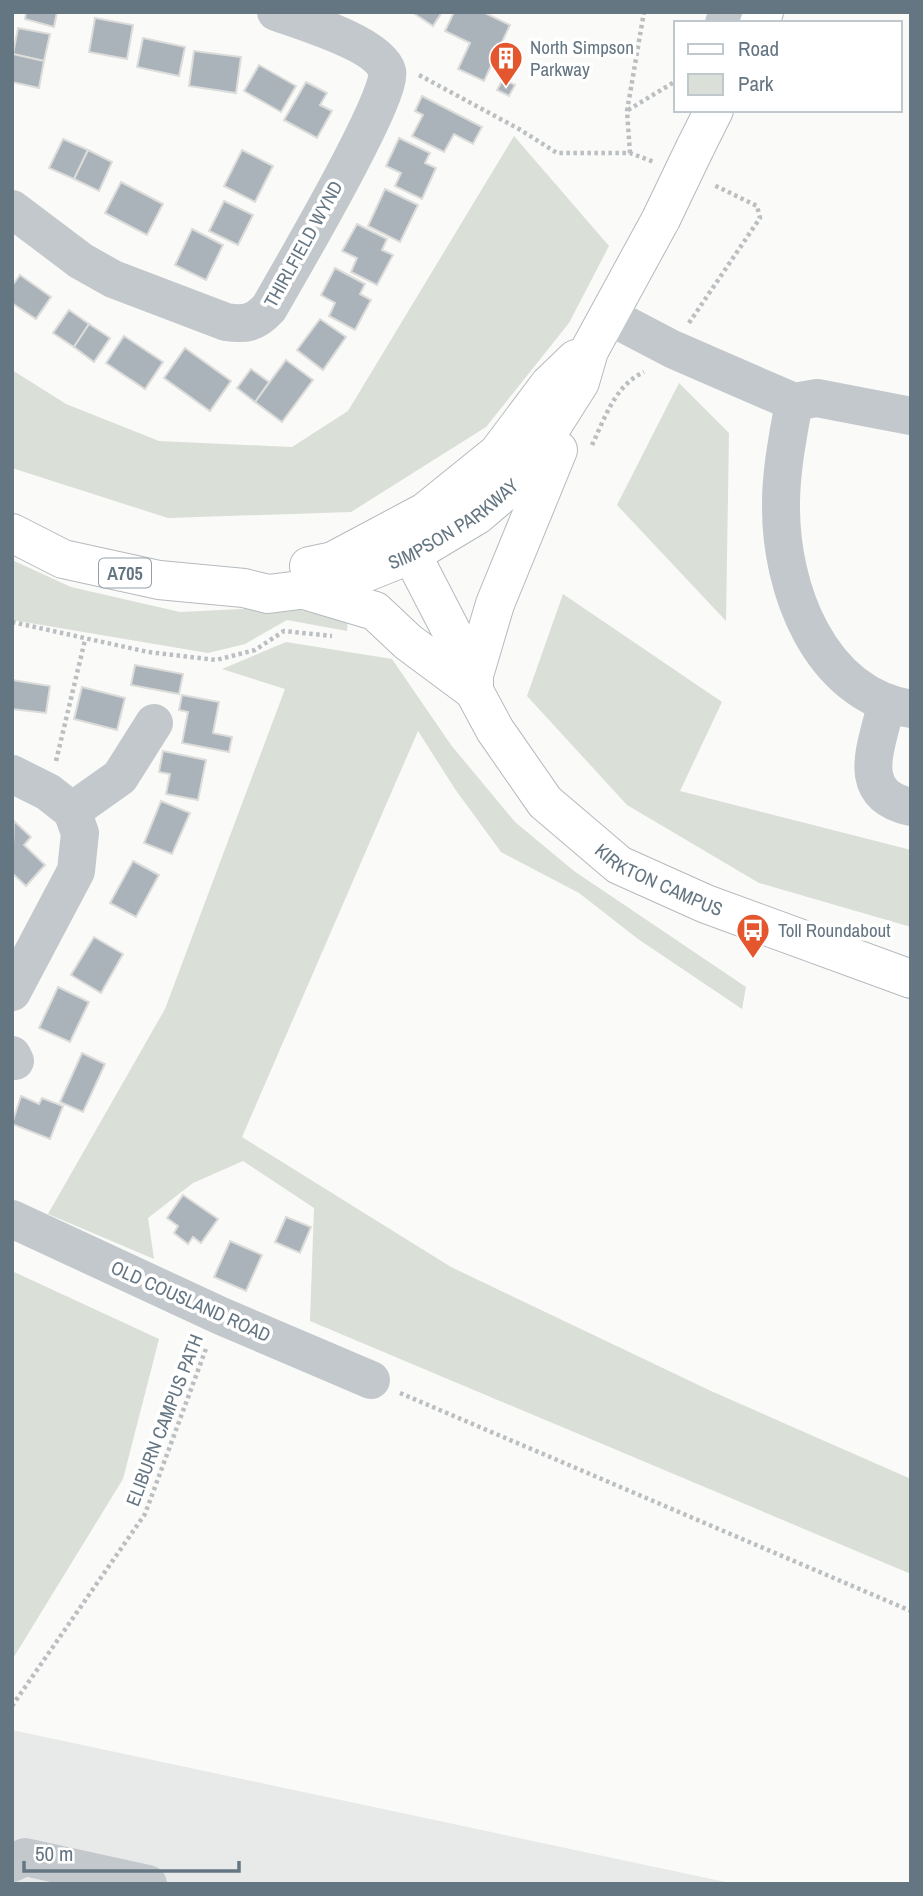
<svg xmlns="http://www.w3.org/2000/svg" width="923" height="1896" font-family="'Archivo Narrow',sans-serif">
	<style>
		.built { fill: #e8e9e9 }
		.green { fill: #dadfd7 }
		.building { fill: #aab3b9; stroke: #dcdcda; stroke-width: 2 }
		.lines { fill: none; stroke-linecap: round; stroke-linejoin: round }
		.major-casing { stroke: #b5babe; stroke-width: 40 }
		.path { stroke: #bbbfc2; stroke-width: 4.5; stroke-dasharray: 3.5 3.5; stroke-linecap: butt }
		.minor { stroke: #c3c8cc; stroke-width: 38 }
		.major { stroke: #fff; stroke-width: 38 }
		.major-bridge-casing { stroke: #b5babe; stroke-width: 40; stroke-linecap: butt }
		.major-bridge { stroke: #fff; stroke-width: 38 }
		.labels { text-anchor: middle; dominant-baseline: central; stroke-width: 7; stroke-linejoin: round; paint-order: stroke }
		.shield { fill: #fff; stroke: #939fa8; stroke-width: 2 }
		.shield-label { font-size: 18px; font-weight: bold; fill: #657683 }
		.poi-label { font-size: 19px; fill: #657683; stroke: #fff; text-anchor: start }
		.street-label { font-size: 19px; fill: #657683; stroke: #fff }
	</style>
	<rect width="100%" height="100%" fill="#fafaf8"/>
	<!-- built -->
	<polygon class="built" points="12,1730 735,1884 12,1884"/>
	<!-- green -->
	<g class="green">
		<polygon points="514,136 609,246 569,323 486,427 351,512 168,518 12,468 12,370 66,404 159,441 292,447 348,411"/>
		<polygon points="679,383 729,433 726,621 617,505"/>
		<polygon points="12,560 71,587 180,612 283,607 348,618 347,631 287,620 245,644 208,653 12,620"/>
		<polygon points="563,594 722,702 680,791 911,850 911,927 759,883 627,805 527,696"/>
		<polygon points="286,642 392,659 451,745 515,822 574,871 746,987 742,1009 638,939 579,893 501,852 455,789 418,731 242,1137 451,1267 711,1391 911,1479 911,1574 310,1321 314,1208 243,1161 193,1183 148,1218 154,1259 48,1214 165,1009 285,689 222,669"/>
		<polygon points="12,1271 159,1339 123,1479 12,1660"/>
	</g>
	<!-- building -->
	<g class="building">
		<polygon points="26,12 57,12 54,27 25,19"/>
		<polygon points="412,12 442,12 433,26"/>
		<polygon points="454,12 483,12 510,25 484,81 458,69 470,43 445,31"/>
		<polygon points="95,18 133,25 127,59 89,52"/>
		<polygon points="18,28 50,34 44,61 13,54"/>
		<polygon points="143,38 185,47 179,76 137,67"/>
		<polygon points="194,51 241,57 236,93 189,86"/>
		<polygon points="13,54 44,61 39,88 12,82"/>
		<polygon points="259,65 296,86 281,112 244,91"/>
		<polygon points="503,79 515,85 509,96 497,90"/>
		<polygon points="306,82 327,93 320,105 332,111 317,138 284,120"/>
		<polygon points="422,96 482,127 473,144 454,134 444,152 412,136 423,115 415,111"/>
		<polygon points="399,138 430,153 425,163 436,168 422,199 395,186 401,173 386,166"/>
		<polygon points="63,139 88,150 74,179 49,168"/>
		<polygon points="88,150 112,162 99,191 74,179"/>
		<polygon points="242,150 273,166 255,202 224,186"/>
		<polygon points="121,182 163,204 147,235 105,213"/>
		<polygon points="385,189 418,205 400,242 368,226"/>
		<polygon points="224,201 253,215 238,245 209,231"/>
		<polygon points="357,224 387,239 382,250 393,255 377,285 351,272 357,258 342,251"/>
		<polygon points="192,229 223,245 206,280 175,265"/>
		<polygon points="335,268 365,284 360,294 371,300 355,330 329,316 335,303 321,295"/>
		<polygon points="20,275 51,297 36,319 12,303 12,286"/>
		<polygon points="69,310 89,324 74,347 53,333"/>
		<polygon points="320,319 346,337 323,370 297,350"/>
		<polygon points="89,324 110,338 94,362 74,347"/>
		<polygon points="124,336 163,362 145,389 106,363"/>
		<polygon points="185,348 231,381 210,411 164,378"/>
		<polygon points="286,360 313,380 282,422 255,402"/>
		<polygon points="251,369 269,382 255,402 237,388"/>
		<polygon points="135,665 183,674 179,694 131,685"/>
		<polygon points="12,680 50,686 46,713 12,709"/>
		<polygon points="82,687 125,698 117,730 74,719"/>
		<polygon points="182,695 219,702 213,733 232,737 229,752 182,743 188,712 179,710"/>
		<polygon points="163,751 206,760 198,800 166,794 170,774 159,772"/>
		<polygon points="161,801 190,813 172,854 144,843"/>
		<polygon points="14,821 31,837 24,845 45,865 26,886 12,873"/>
		<polygon points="133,861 159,875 136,917 110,903"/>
		<polygon points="94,937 123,954 101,993 71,975"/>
		<polygon points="58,987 89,1002 70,1042 39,1028"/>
		<polygon points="82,1053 105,1064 83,1112 60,1102"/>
		<polygon points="21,1096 39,1104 42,1098 63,1106 50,1139 12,1124"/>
		<polygon points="183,1195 218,1219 201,1243 193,1237 188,1244 174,1233 178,1226 167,1218"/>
		<polygon points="286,1217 311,1227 300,1253 275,1242"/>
		<polygon points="230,1241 262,1255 246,1291 214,1277"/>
	</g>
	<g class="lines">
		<defs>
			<g id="major">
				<polyline points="759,23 764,12"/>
				<polyline points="695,148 714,110"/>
				<path id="s1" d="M398,528l76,147v16l21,39 50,72 74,63 87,39 205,75"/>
				<path id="s2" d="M12,533l51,26 96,21 85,8 24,6 64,-8 80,-32 65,-39 41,-35 62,-98 9,-31 72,-132"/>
				<polyline points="309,566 333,561 425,512 498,453 549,385 576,359"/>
				<polyline points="308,591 375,611 408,642 474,691"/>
				<polyline points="474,675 495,604 558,450"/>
			</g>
		</defs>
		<!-- major casing -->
		<use href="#major" class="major-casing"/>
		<!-- path -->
		<g class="path">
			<polyline points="419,75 519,129 557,153 630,153 654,162"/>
			<polyline points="628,110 676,81"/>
			<polyline points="630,153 627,111 644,12"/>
			<polyline points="689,323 760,218 757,206 714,185"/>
			<path d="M592,445c13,-27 23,-60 52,-73"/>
			<polyline points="12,622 148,652 216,660 255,650 284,631 332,636"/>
			<polyline points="56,761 85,640"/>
			<polyline points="400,1393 911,1611"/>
			<polyline points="12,1706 145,1514 207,1346"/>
		</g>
		<!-- minor -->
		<g class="minor">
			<polyline points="724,23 729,12"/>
			<path d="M12,209l69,52 32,18 113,43c20,3 29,1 43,-14 18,-32 126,-215 118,-237 -8,-27 -85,-50 -111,-59"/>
			<polyline points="609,316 672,349 794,402 817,398 911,416"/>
			<path d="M794,402c-6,34 -13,68 -13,102 -1,84 38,190 130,205"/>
			<path d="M886,705c-9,42 -33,89 25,102"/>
			<polyline points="12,774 48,792 72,811 80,833 76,871 12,992"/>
			<polyline points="72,811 120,777 154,723"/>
			<polyline points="12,1055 15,1061"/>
			<polyline points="12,1219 221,1316 371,1380"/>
			<polyline points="12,1863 25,1857 148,1884"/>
		</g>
		<!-- major -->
		<use href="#major" class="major"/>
		<defs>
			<polyline id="major-bridge" points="661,219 695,148"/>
		</defs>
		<!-- major-bridge casing -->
		<use href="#major-bridge" class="major-bridge-casing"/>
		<!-- major-bridge -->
		<use href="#major-bridge" class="major-bridge"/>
	</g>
	<!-- icons -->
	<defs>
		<symbol id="building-pin" viewBox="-11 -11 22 30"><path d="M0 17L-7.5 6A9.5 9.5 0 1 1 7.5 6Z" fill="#e4572e" stroke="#fff"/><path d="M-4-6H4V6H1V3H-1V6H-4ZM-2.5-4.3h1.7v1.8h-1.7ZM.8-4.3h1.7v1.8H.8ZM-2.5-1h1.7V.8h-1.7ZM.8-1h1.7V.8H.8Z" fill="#fff"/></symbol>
		<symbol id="bus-pin" viewBox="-11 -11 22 30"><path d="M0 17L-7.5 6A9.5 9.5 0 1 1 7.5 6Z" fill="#e4572e" stroke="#fff"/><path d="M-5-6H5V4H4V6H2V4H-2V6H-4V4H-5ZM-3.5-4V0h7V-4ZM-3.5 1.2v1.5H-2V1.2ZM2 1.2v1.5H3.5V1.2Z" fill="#fff"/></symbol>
	</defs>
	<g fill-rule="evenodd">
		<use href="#building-pin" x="487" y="39" width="38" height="52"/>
		<use href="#bus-pin" x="734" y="911" width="38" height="52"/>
	</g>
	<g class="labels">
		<!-- shield labels -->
		<rect class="shield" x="99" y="558.5" width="52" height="29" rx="5"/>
		<g class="shield-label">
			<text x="125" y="573">A705</text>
		</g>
		<!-- poi labels -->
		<g class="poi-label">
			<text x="530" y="47">North Simpson<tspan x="530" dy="22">Parkway</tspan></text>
			<text x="778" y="930">Toll Roundabout</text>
		</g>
		<!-- street labels -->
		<g class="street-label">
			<text transform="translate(303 244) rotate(-61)">THIRLFIELD WYND</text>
			<text stroke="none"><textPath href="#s2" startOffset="467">SIMPSON PARKWAY</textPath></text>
			<text stroke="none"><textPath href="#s1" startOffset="453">KIRKTON CAMPUS</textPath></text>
			<text transform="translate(191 1301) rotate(24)">OLD COUSLAND ROAD</text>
			<text transform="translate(164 1420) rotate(-69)">ELIBURN CAMPUS PATH</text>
		</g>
	</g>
	<!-- border -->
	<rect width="923" height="1896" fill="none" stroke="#657683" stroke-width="28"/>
	<!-- legend -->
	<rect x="674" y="21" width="228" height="91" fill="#ffffff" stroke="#c1c8cd" stroke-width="2"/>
	<rect x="688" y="44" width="35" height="10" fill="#ffffff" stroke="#c1c8cd" stroke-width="2"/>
	<text x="738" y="56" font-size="21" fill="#657683">Road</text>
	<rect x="688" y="74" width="35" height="21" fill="#dadfd7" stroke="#c1c8cd" stroke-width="2"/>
	<text x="738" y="91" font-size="21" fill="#657683">Park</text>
	<!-- scale -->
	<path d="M24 1861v10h215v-10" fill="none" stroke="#657683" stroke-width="3.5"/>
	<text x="35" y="1861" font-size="21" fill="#657683" stroke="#ffffff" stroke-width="5" paint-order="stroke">50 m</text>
</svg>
